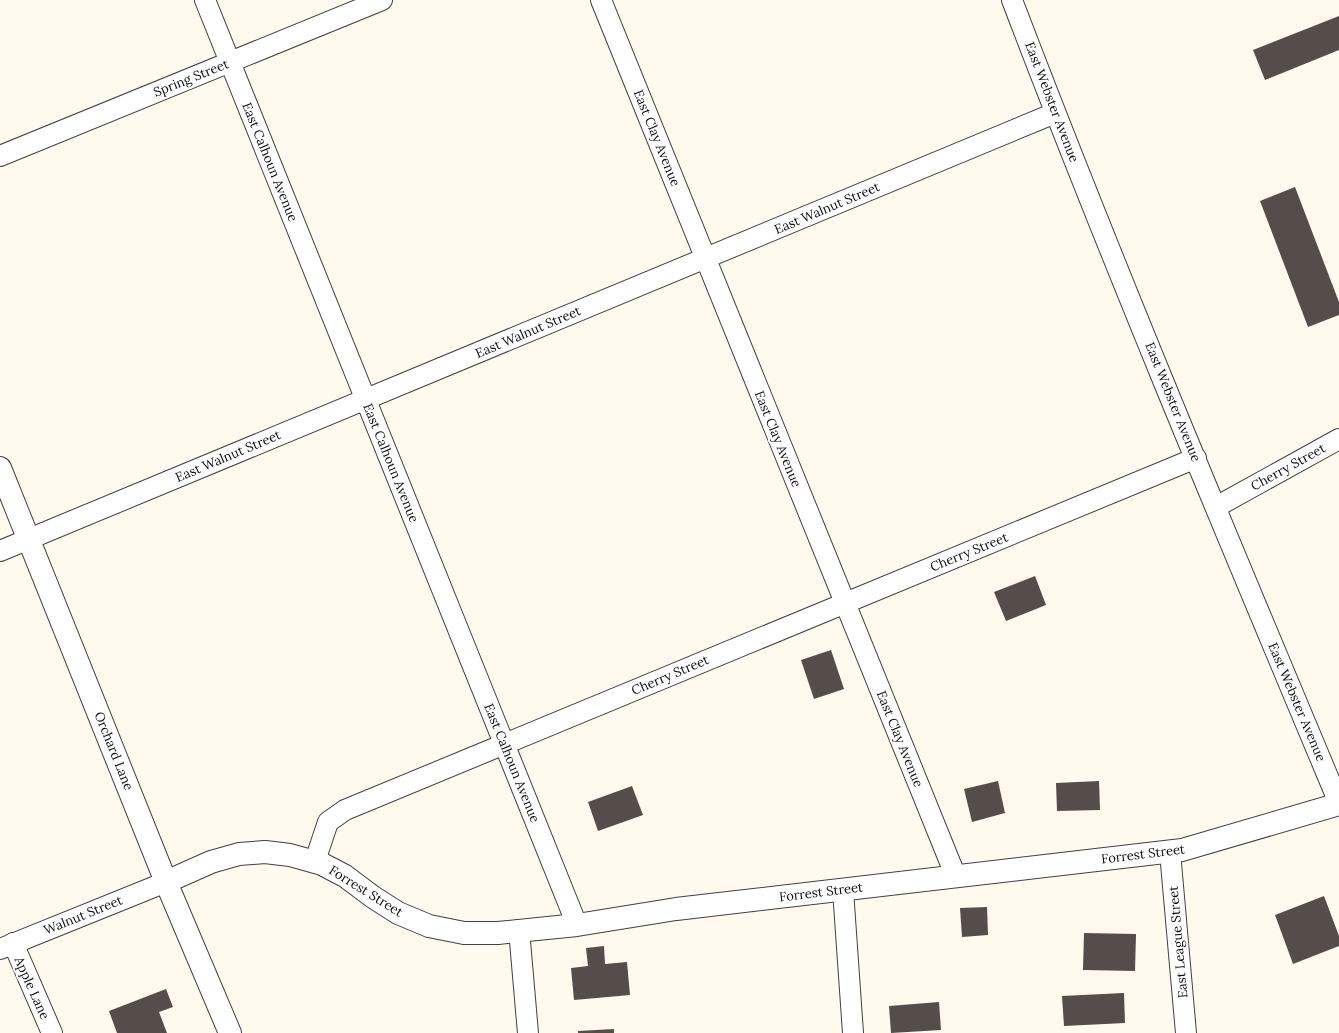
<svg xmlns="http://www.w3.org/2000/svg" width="1339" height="1033" font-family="Lora,serif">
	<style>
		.building { fill: #564d4a }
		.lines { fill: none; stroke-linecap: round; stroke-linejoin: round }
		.minor-casing { stroke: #404040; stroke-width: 22 }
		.tertiary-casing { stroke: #404040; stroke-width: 24 }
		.minor { stroke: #fff; stroke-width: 20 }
		.tertiary { stroke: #fff; stroke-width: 22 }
		.labels { text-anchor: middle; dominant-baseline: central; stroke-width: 4; stroke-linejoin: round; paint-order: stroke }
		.street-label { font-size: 13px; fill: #0d0d0d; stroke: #fff }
	</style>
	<rect width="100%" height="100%" fill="#fff9ee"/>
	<!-- building -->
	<g class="building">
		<polygon points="1339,16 1339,50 1265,80 1253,50"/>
		<polygon points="1295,187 1339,302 1339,315 1308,327 1260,201"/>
		<polygon points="1035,576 1046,605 1006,621 994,592"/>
		<polygon points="831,650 844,689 814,699 801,660"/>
		<polygon points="998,781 1005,813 972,822 964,789"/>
		<polygon points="1099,781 1100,810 1057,811 1056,783"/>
		<polygon points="632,786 643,815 598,831 588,802"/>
		<polygon points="1324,896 1339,936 1339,946 1293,964 1275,915"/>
		<polygon points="987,907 988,935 962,937 960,908"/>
		<polygon points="1084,933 1136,934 1135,971 1083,970"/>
		<polygon points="604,946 605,964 627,962 630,995 574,1000 571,968 588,966 586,948"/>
		<polygon points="166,989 173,1007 159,1012 167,1033 117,1033 109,1011"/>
		<polygon points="1124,993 1125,1023 1064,1026 1062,996"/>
		<polygon points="939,1002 941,1030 891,1033 889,1006"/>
		<polygon points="614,1029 614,1033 578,1033 578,1031"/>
	</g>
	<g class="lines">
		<defs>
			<g id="minor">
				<polyline points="205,0 577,925"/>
				<polyline points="601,0 956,877"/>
				<path d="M1012,0c103,270 215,536 327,803"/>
				<polyline points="0,156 382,0"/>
				<polyline points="1216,507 1339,439"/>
				<polyline points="0,551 1055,113"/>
				<polyline points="1170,852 1186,1033"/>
				<polyline points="315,861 328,822 345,810 1196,458"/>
				<polyline points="843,890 853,1033"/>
				<polyline points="519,930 528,1033"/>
				<polyline points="13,943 52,1033"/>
				<polyline points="0,949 166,882"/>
			</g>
			<g id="tertiary">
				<polyline points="0,468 166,882 230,1033"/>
				<polyline points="166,882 211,862 239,854 265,852 290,855 322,864 345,876 373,897 398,913 429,926 464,933 498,933 577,925 676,909 1182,850 1339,804"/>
			</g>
		</defs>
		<!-- minor casing -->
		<use href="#minor" class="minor-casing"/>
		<!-- tertiary casing -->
		<use href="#tertiary" class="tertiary-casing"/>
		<!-- minor -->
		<use href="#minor" class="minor"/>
		<!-- tertiary -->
		<use href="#tertiary" class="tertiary"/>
	</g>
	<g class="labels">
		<!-- street labels -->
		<g class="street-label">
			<text transform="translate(191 78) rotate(-22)">Spring Street</text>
			<text transform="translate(1052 102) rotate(69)">East Webster Avenue</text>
			<text transform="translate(657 138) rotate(68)">East Clay Avenue</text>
			<text transform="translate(270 162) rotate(68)">East Calhoun Avenue</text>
			<text transform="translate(827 208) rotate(-23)">East Walnut Street</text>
			<text transform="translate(528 332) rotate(-23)">East Walnut Street</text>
			<text transform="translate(1173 402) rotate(68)">East Webster Avenue</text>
			<text transform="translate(778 439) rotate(68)">East Clay Avenue</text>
			<text transform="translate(228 456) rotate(-23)">East Walnut Street</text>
			<text transform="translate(391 463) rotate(68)">East Calhoun Avenue</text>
			<text transform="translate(1288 467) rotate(-29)">Cherry Street</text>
			<text transform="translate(969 552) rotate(-22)">Cherry Street</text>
			<text transform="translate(670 675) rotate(-23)">Cherry Street</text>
			<text transform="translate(1297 702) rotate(67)">East Webster Avenue</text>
			<text transform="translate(900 739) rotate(68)">East Clay Avenue</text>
			<text transform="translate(114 751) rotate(68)">Orchard Lane</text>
			<text transform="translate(512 763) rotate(68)">East Calhoun Avenue</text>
			<text transform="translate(1143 854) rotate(-7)">Forrest Street</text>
			<text transform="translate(366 891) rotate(32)">Forrest Street</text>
			<text transform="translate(821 892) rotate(-7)">Forrest Street</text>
			<text transform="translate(83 915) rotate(-22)">Walnut Street</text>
			<text transform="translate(1178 942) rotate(-95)">East League Street</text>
			<text transform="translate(32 988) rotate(66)">Apple Lane</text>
		</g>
	</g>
</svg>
